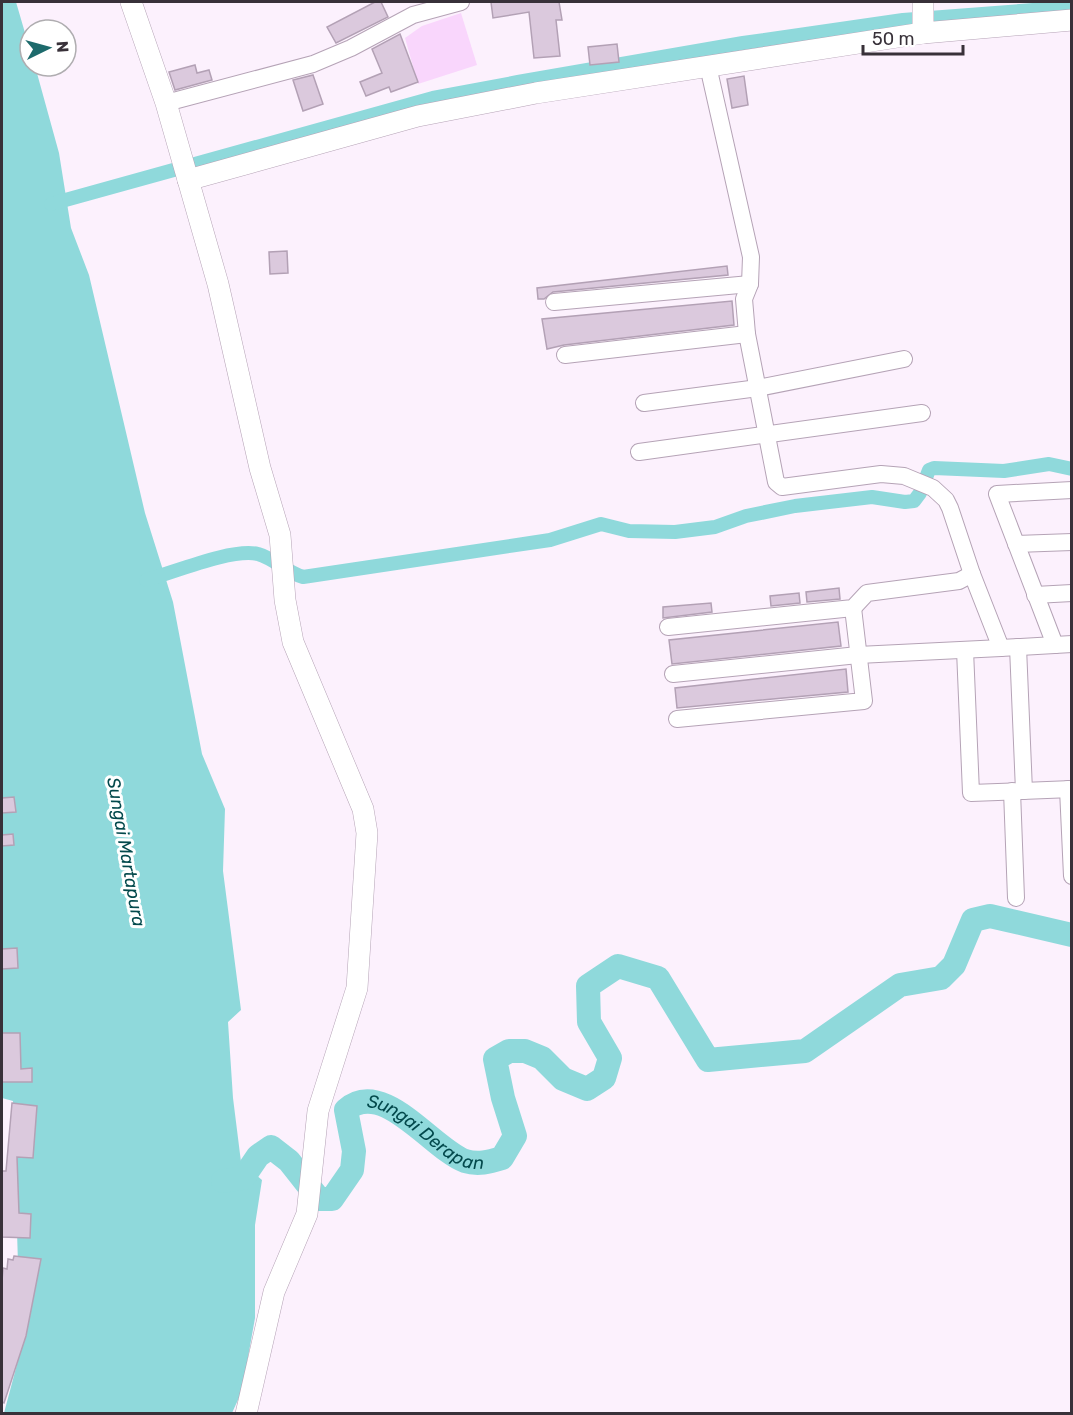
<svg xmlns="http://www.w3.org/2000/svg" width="1073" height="1415" font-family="Rubik,sans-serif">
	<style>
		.green { fill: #f9d6fc }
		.water { fill: #8fd9db }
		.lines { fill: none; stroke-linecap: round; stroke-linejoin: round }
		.canal { stroke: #8fd9db; stroke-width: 14 }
		.river { stroke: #8fd9db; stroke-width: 24 }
		.building { fill: #dbc9dd; stroke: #b3a1b5; stroke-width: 1.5 }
		.minor-casing { stroke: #b5a3b6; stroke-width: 18 }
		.tertiary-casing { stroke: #b5a3b6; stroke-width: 22 }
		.minor { stroke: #fff; stroke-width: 16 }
		.tertiary { stroke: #fff; stroke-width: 21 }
		.labels { text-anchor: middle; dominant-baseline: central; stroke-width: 6; stroke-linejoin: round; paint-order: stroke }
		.water-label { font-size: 18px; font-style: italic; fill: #03494c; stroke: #fff }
	</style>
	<rect width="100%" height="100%" fill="#fcf1fd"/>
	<!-- green -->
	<polygon class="green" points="461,13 477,65 418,84 405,38 422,26"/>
	<!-- water -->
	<polygon class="water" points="2,2 16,2 30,50 30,66 35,66 59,153 71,228 89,275 145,513 173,602 202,754 225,809 223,871 241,1010 228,1022 233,1098 241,1162 262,1180 255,1225 255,1318 242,1391 232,1413 4,1413 20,1353 2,1347 18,1264 13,1101 2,1098"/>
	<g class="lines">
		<!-- canal -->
		<g class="canal">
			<polyline points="51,204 433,98 518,82 743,43 903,20 1072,7"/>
			<path d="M146,580c29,-8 86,-32 112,-26 17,5 28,18 45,23l247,-37 51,-16 28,7 46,1 40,-5 31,-11 49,-10 77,-9 33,5 9,-1 6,-8 9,-23 5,-2 70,3 45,-7 23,5"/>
		</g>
		<!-- river -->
		<path class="river" id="s1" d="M223,1181l20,-3 15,-22 13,-9 18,14 30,38h13l20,-29 2,-19 -8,-41c37,-33 86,39 119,51 13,4 24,1 37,-3l13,-22 -12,-38 -8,-39 14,-8h16l17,7 21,21 24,10 17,-11 6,-20 -21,-36 -1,-36 30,-20 40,12 50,82 97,-9 95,-66 41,-7 13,-13 19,-45 17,-4 82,19"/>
	</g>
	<!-- building -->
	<g class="building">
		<polygon points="375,2 381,2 388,17 336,43 327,27"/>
		<polygon points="491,2 559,2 562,20 556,20 560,56 534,58 529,12 493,18"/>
		<polygon points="400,34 418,82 391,92 389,87 366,96 360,82 382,73 372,49"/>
		<polygon points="617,44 619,62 590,65 588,47"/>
		<polygon points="195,65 197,73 209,70 212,80 175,90 169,72"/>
		<polygon points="313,75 323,104 303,111 293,80"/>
		<polygon points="744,76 748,105 732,108 727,79"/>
		<polygon points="287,251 288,273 270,274 269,252"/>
		<polygon points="727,266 728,275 553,292 544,299 538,299 537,288"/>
		<polygon points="732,301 734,325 564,345 547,349 542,319"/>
		<polygon points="839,588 840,599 807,602 806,592"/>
		<polygon points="799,593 800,603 771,606 770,596"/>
		<polygon points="711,603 712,612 663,618 663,607"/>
		<polygon points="838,622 841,646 672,664 669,640"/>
		<polygon points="846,669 848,692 677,708 675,688"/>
		<polygon points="14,797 16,812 2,813 2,798"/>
		<polygon points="13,834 14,845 2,846 2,835"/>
		<polygon points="17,948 18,968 2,969 2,949"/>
		<polygon points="2,1033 20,1033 21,1069 32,1068 32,1082 2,1082"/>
		<polygon points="12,1103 37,1106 33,1158 17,1157 19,1213 31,1214 30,1238 2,1237 2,1171 6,1171"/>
		<polygon points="14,1256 41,1259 26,1336 4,1403 2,1402 2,1281 3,1268 7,1269 8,1259 13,1260"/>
	</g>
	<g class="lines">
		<defs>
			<g id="minor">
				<polyline points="708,66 751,257 750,284 744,299 747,334 776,482 782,487 881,474 904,476 933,488 946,500 950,508 972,574 1001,648 1072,644"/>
				<polyline points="166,103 313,64 351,48 413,15 461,2"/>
				<polyline points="554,302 750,284"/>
				<polyline points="565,355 747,334"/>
				<polyline points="644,403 758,388 904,359"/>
				<polyline points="639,452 922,413"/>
				<polyline points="1016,544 1072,542"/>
				<polyline points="1035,595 1072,593"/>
				<polyline points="668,627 853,608 867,593 959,581 972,574"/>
				<polyline points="1055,645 997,494 1072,490"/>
				<polyline points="1018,647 1024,791"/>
				<polyline points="965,650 971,793 1072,789"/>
				<polyline points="673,674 858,655 1001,648"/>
				<polyline points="677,719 864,701 853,608"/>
				<polyline points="1068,789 1072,876"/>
				<polyline points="1012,791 1016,898"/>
			</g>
			<g id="tertiary">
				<polyline points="131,2 166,103 218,284 260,468 280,535 285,600 293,642 363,809 367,833 357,988 318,1111 307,1214 274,1292 246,1414"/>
				<polyline points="923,33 923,2"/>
				<polyline points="188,180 418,116 536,93 923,33 1072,20"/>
			</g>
		</defs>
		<!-- minor casing -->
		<use href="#minor" class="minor-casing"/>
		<!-- tertiary casing -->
		<use href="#tertiary" class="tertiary-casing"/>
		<!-- minor -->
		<use href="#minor" class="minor"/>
		<!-- tertiary -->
		<use href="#tertiary" class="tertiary"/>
	</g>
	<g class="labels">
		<!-- water labels -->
		<g class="water-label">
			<text transform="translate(126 852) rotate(80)">Sungai Martapura</text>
			<text stroke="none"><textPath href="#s1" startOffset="334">Sungai Derapan</textPath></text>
		</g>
	</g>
	<!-- border -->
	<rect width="1073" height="1415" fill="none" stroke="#383139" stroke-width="6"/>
	<!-- north arrow -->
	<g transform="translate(48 48) rotate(85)"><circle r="28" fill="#ffffff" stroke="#afadb0" stroke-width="1.5"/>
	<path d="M0-4.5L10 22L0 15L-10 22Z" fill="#1d6a6c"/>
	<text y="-9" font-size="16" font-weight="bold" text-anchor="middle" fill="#383139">N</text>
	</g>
	<!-- scale -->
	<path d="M863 45v9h100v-9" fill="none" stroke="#383139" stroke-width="3"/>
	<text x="872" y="45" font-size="18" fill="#383139" stroke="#ffffff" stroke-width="4.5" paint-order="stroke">50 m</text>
</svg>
